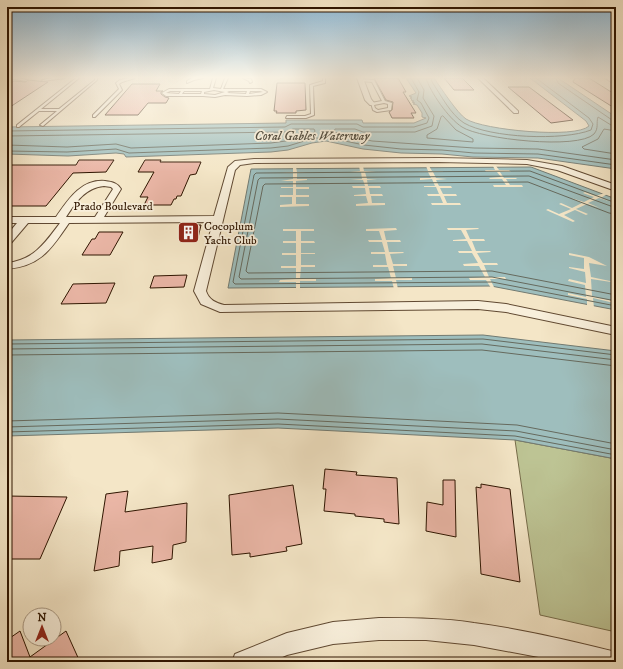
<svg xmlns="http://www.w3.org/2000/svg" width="623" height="669" font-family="'IM FELL DW Pica',serif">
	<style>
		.green { fill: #bdc494; stroke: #766c4a }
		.water { fill: #9ebebd; stroke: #727a71 }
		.pier { fill: #f4e6c7 }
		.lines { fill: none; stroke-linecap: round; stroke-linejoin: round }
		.shore { stroke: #666a5e; stroke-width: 1 }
		.building { fill: #eab6a6; stroke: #2f1500 }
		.lane-casing { stroke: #604932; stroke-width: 2 }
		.street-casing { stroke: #604932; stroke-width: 2 }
		.lane { fill: #f8efdb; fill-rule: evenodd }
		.street { fill: #f8efdb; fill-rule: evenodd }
		.labels { text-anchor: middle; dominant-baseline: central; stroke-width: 3.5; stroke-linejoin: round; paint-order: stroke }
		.far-street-label { font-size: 12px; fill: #2f1500; stroke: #f8efdb }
		.far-poi-label { font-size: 12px; fill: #2f1500; stroke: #f8efdb; text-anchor: start }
		.far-water-label { font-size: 13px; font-style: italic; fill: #565042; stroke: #f8efdb }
	</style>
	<rect width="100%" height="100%" fill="#f4e6c7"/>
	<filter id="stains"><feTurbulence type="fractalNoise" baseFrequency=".005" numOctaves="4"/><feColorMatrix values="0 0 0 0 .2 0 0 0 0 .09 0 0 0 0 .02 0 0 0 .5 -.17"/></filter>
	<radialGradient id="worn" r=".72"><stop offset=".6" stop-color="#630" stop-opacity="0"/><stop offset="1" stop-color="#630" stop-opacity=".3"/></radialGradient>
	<!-- green -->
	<polygon class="green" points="515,440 616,459 616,632 540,615"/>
	<!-- water -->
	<g class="water">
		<path d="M406,78h28c7,10 23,35 32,41 17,11 110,20 123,7l-3,-5 -56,-43h28l58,39v52l-78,-11 -65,-1 -31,-3 -41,-1 -38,-4 -37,-8 -14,2 -24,7 -17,2 -145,5 -2,-3 -8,-1 -48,3 -61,-2v-27l279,-4v-3h76l1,3h51l12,-5 -4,-1v-4l-5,-8 -4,-1 2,-1 -3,-1 2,-1 -3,-1 1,-1 -2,-1 2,-1 -3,-1 7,-3z"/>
		<polygon points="531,167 616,199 616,310 491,286 228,288 251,169"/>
		<polygon points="483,335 616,351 616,459 515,440 278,428 7,436 7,340"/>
	</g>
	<!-- pier -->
	<g class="pier">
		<polygon points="359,166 363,166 364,171 376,171 365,172 367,179 377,180 367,180 368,186 380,186 381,188 369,188 370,194 382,194 383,196 371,196 372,203 385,203 385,205 356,206 356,204 368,203 366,196 354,196 354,195 366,194 365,188 353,188 352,186 365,186 363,180 350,179 362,179 361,172 350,172 360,171"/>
		<polygon points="426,166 429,166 432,171 443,171 443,172 433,172 436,178 447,179 436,180 439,186 451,186 452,188 440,188 443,194 456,194 457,196 444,196 447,203 460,203 461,205 432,205 431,203 443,203 440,196 428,196 427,194 439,194 436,187 424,187 424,186 435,186 432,179 420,180 420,178 431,178 428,172 417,171 428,171"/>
		<polygon points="493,166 496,166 499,170 509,170 511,172 500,172 504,178 516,178 517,179 506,179 510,185 522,185 523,187 494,187 493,185 506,185 502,179 490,179 489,178 501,177 497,172 486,172 485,170 495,170"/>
		<polygon points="293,167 296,167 297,172 308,172 297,173 297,179 307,179 307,180 296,181 296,187 309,187 309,189 296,189 296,195 309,195 309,197 296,197 296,204 309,204 309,206 280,207 280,205 292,204 292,197 280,197 280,195 293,195 293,188 281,188 281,187 293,187 293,181 281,181 293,179 293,173 282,172 293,172"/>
		<polygon points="585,192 596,196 604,193 607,194 601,198 612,202 599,198 588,203 600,208 587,204 576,209 588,214 586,215 575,210 564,215 575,221 573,222 546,210 548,209 559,214 571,209 559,204 561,203 572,208 582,203 571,198 584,202 594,197 583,193"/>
		<polygon points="396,228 397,230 384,231 386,240 400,240 401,242 387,242 389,252 403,252 404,253 390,254 393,264 407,264 407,266 393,266 396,278 412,278 412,280 396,280 398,289 394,289 392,281 375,281 375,279 391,278 388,267 373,267 373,265 387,265 385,254 371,254 371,252 385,252 382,242 369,242 368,240 382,240 379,231 366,231 366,229"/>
		<polygon points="447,228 478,228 479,229 466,230 470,239 484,239 485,241 472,241 476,251 490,251 491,252 477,253 483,263 497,263 498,265 484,265 489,277 505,277 506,279 490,279 495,289 491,288 486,280 470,280 469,278 485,277 479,266 464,266 463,264 478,263 472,253 459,253 458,251 472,251 467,241 453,241 453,240 466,239 461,230 448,230"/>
		<polygon points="283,229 314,229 314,231 301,231 301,241 314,241 315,243 301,243 301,253 315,253 315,254 301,254 301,265 315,265 315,267 301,267 300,279 316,279 316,281 300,281 300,290 296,290 296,282 279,282 280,280 296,279 296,268 281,268 281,266 296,266 296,255 282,255 282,253 296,253 296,243 283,243 283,241 296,241 296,231 283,231"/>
		<polygon points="569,253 589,257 607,266 589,263 591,277 610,281 611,282 591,279 592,296 613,301 614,303 593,298 594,308 587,307 587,299 568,295 568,293 586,297 585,285 568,281 569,279 586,283 585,272 569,268 569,267 584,269 584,258 569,255"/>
	</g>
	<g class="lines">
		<!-- shore -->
		<g class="shore">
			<polyline points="417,78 424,90 423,98 434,116 432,126 415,132 363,132 355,129 335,129 334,132 372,141 474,148 538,149 616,160"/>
			<path d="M426,78c4,14 23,41 36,49 18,12 116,23 132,7 5,-6 2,-11 4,-17l13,8h5"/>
			<path d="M431,78l1,4c9,13 18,32 32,41 26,15 99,18 127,7l2,-6 -4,-6 -53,-40"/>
			<polyline points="556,78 558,83 612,120 616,120"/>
			<polygon points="443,116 456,130 473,139 473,142 427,138 427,135 437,129 441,117"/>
			<polyline points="7,131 285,127 291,124 357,124 363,127 414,127 427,123 429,118 421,103 417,100 419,92 411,78"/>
			<polyline points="616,131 604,129 598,139 582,147 584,149 616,154"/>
			<polyline points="7,136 285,132 293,129 314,129 315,131 314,133 293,140 271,143 131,148 116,144 67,147 7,145"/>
			<polyline points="7,151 67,152 116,149 129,153 271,148 288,146 311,139 326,137 364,145 401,149 442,150 474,153 538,154 616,165"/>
			<polyline points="616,203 530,171 256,173 254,175 233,282 235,284 492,282 616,306"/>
			<polyline points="616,208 529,176 260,178 258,180 239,277 241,279 492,277 616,301"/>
			<polyline points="616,214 609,213 528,182 265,184 263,186 246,271 248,273 492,271 616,295"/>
			<polyline points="7,344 483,339 616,355"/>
			<polyline points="7,349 482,344 616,360"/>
			<polyline points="7,355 482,350 616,366"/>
			<polyline points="7,421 278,413 517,425 616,444"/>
			<polyline points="7,427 278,419 516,431 616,450"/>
			<polyline points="7,432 278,424 515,436 616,455"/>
		</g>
	</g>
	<!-- building -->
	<g class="building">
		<polygon points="374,78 398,78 406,92 403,92 416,113 411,113 414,118 392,118 389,112 392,110 393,102 386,100"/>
		<polygon points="444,78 462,78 474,90 454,90"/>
		<polygon points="575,78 589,78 616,95 616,109 573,82"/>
		<polygon points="28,80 48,82 7,109 7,85 14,81 26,82"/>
		<polygon points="277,83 305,83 306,110 296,111 296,113 276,113 277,111 274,111"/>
		<polygon points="132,84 160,84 156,91 163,91 161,92 161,94 165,97 169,98 166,103 148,103 138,115 105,115"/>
		<polygon points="508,87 529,87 573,120 551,123"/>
		<polygon points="79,160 114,160 106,172 73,173 46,206 7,206 7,165 76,165"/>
		<polygon points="145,160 161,160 160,162 201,162 196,174 190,175 181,196 177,196 176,199 174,199 171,205 144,205 148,197 140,197 154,172 138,172"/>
		<polygon points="185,225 201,225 198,238 182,238"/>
		<polygon points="99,232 123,232 110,255 82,255 92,239 95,239"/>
		<polygon points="187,275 184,287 150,288 154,276"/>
		<polygon points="115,283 106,303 61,304 73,284"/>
		<polygon points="325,469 357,472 356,475 397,478 399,524 384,522 384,519 355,516 355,514 324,511 326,489 323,489"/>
		<polygon points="443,480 455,480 456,537 426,531 427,502 443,505"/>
		<polygon points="481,484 510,489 520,582 481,574 476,487 481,488"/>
		<polygon points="293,485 302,544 286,547 287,551 250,557 250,553 232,555 229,495"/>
		<polygon points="128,491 125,512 187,503 186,542 173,545 172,559 152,563 153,546 120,551 119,566 94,571 106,494"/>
		<polygon points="7,496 67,497 40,559 7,559"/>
		<polygon points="20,631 30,657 66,631 80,662 7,662 7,640"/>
	</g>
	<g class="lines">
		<defs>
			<g id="lane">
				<polygon points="8,78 19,78 27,80 26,81"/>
				<polygon points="52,78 65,78 43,81 42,80"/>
				<polygon points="76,78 79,78 41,109 59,109 95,80 95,78 97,78 97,80 43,126 40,125 57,111 39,111 19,127 17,127 17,125"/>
				<polygon points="129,78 135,78 122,82 119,84 122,90 95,117 93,117 93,115 119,89 116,83 120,80"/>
				<polygon points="192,78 203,78 194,80 187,83 187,81"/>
				<path d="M213,78h3l-3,10 8,1 4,-11h3l-5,11h38l6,3 -6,3 -14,1 -22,-1 -10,2 -12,-1h-37l-4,-3 7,-4h41zM214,90l11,2 -10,3 -11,-1v-2zM170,91h11l-2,3 -13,-1zM184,91h18l-1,3h-19zM227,91h20l-1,3 -19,-1 2,-1zM250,91h10l3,1 -14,2z"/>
				<polygon points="243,78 251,79 252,82 250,83 249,81"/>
				<polygon points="323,78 325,78 325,83 313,86 314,115 306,118 286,118 287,116 305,116 311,114 310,85 323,81"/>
				<path d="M360,79l14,1 11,21 7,2 -1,7 -14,2 -4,-2 -2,-7 11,-2 -10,-19 -11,-1zM384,103l4,1v4l-10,2 -3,-2 -1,-3z"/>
			</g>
			<g id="street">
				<polygon points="357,78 363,78 371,99 375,104 374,105 370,105 365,100"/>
				<polygon points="478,78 483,78 518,111 518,113 514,113"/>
				<polygon points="605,78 611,78 616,81 616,85"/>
				<path d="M439,158l88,2 35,6 54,19v6l-59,-21 -30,-6 -88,-2 -185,1 -14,2 -5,5 -29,121c3,9 10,12 18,14l254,-4 28,3 110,23v8l-110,-23 -28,-3 -258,3 -19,-8 -7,-13 19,-69 -144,1c-18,26 -28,43 -62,46v-6c27,-3 38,-20 53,-40h-32l-17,20 -4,1v-9l10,-12h-10v-6h49c12,-17 25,-38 49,-36 8,1 12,2 16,8l-17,28 110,-1 14,-49 7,-6 19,-2zM104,186l7,1 2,2 -18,28h-29c10,-15 19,-29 38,-31z"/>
				<path d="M379,618c32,0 64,0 95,5 47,6 92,17 138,28l4,1v10h-51l-91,-17 -48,-5h-47l-46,4 -46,11 -16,7h-39l3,-8 52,-21 46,-11z"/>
			</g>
		</defs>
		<!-- lane casing -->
		<use href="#lane" class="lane-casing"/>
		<!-- street casing -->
		<use href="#street" class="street-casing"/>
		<!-- lane -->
		<use href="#lane" class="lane"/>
		<!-- street -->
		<use href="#street" class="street"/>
	</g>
	<!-- sky -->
	<linearGradient id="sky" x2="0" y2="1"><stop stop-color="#8ab8d7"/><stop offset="0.45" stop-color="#faf4e6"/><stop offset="1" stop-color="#faf4e6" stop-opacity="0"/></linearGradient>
	<rect width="623" height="172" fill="url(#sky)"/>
	<!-- icons -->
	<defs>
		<symbol id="building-square" viewBox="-11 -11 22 22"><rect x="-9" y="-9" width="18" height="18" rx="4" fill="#8f2418" stroke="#f8efdb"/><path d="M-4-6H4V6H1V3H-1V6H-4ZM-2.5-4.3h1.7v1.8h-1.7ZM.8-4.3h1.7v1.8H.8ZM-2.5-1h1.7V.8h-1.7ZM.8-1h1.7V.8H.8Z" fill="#fff"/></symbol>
	</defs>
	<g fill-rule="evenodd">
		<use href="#building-square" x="176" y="220" width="25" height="25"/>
	</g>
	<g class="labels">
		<!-- far-street labels -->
		<g class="far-street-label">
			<text x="113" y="206">Prado Boulevard</text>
		</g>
		<!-- far-poi labels -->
		<g class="far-poi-label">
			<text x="204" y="226">Cocoplum<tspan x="204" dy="14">Yacht Club</tspan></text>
		</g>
		<!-- far-water labels -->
		<g class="far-water-label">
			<text x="312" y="136">Coral Gables Waterway</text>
		</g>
	</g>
	<!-- margin -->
	<rect width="623" height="669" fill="none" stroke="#f4e6c7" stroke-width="24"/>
	<rect x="8" y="8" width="607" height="653" fill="none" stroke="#2f1500" stroke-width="2"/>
	<rect x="12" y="12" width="599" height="645" fill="none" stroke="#2f1500"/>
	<!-- north arrow -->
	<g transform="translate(42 627)"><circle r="19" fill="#f8efdb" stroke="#a89883"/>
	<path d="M0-3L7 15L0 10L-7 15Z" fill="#8f2418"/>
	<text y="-6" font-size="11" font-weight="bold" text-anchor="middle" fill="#2f1500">N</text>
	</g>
	<rect width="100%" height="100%" filter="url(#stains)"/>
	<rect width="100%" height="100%" fill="url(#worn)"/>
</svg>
